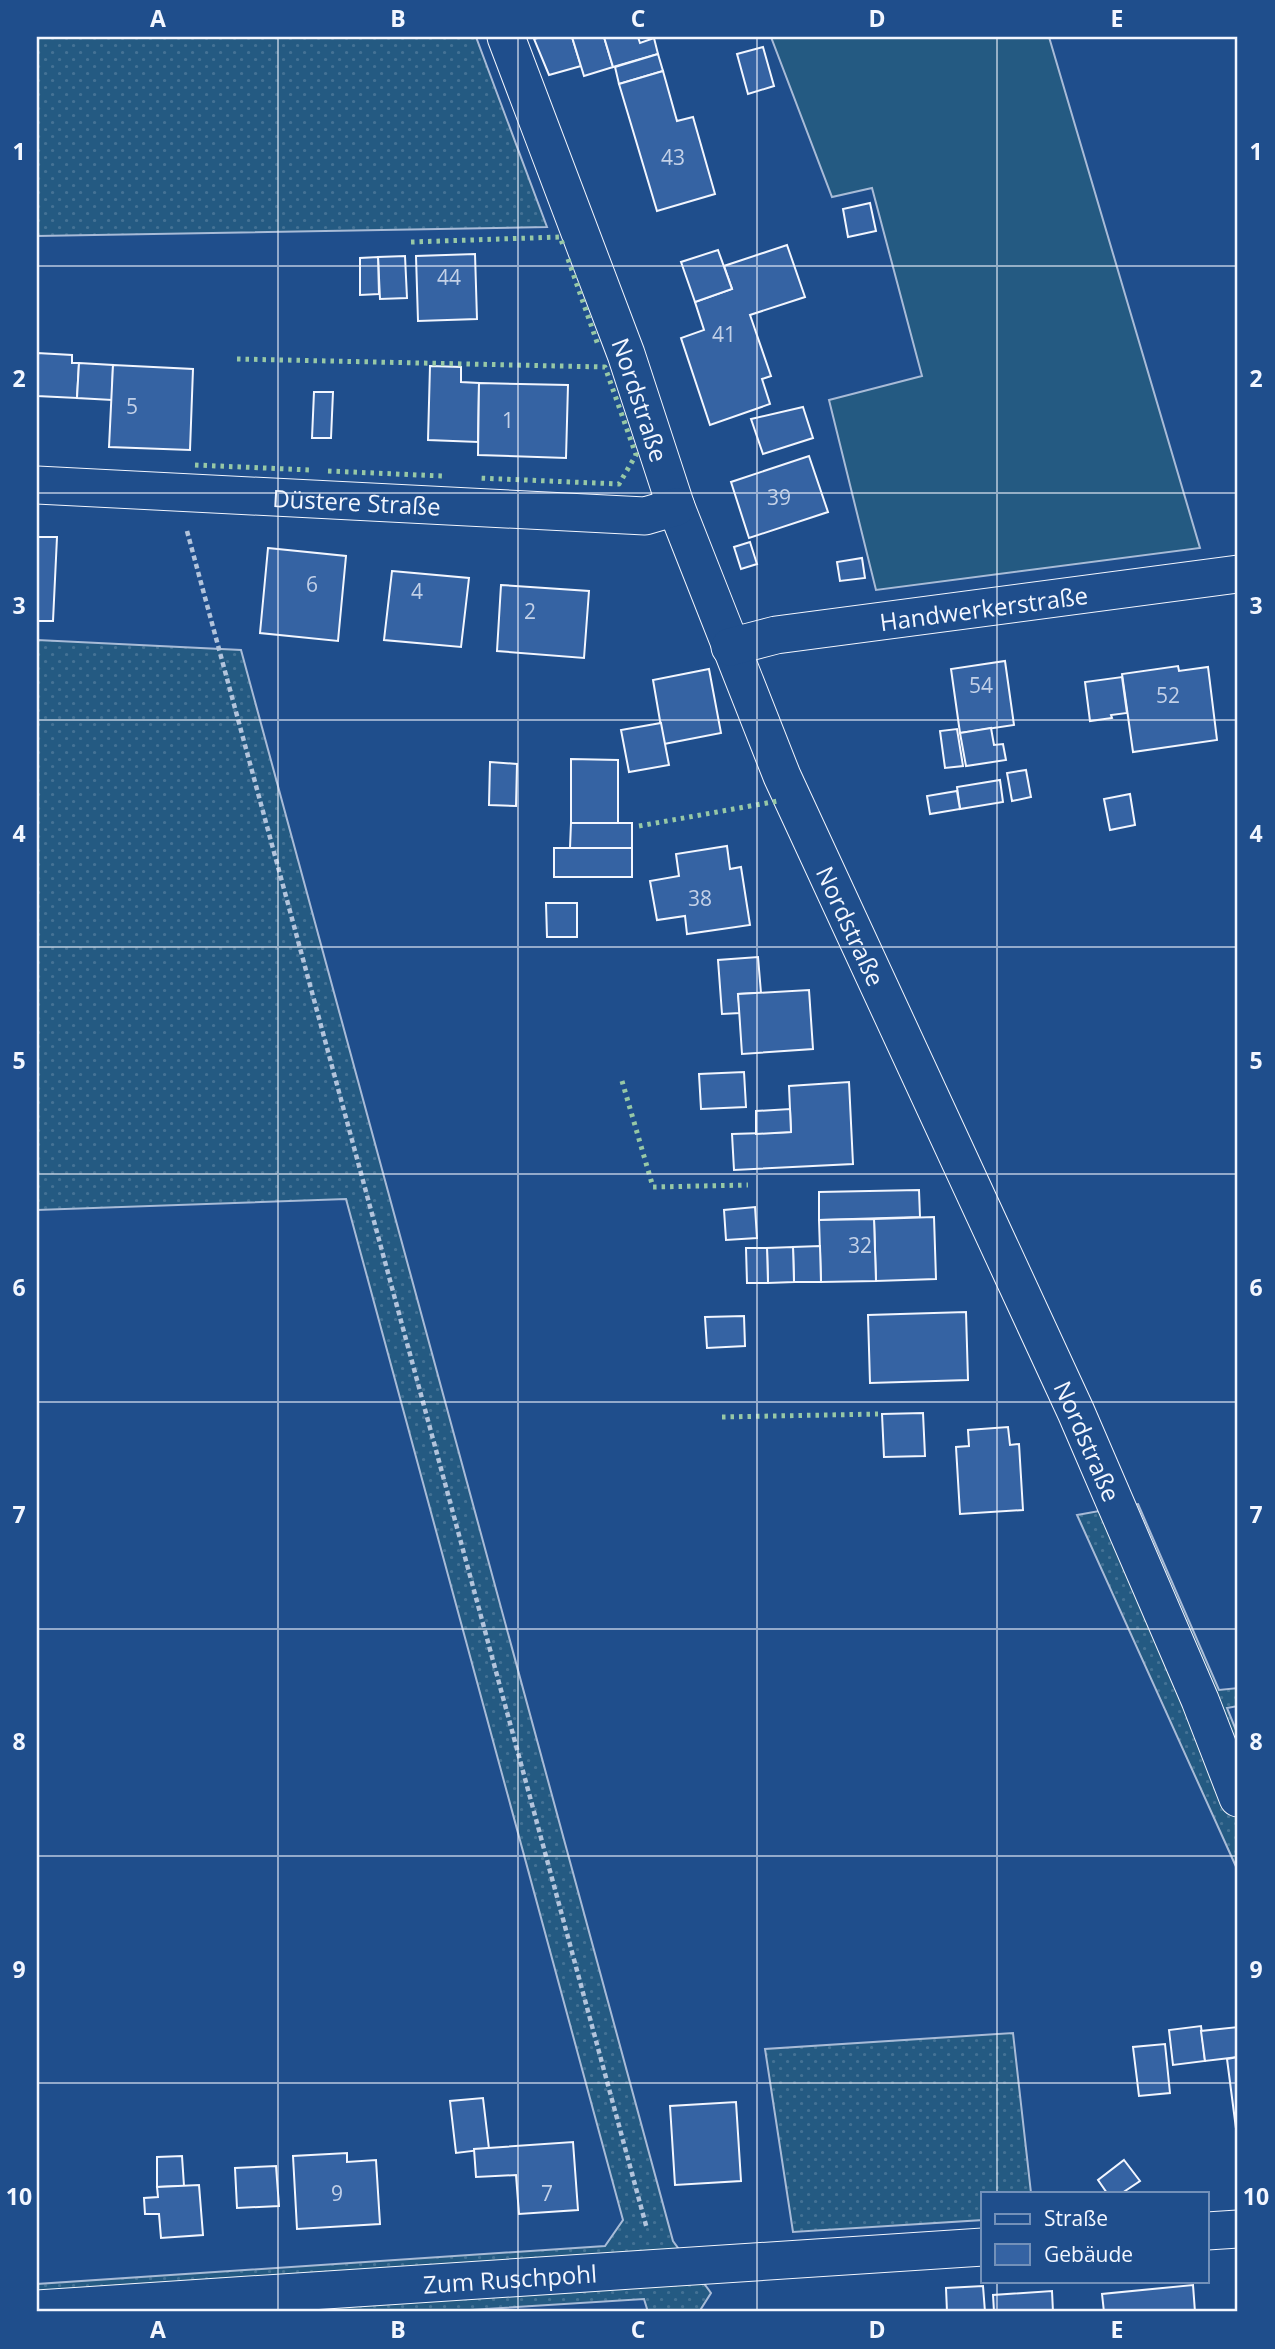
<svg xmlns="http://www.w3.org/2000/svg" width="1275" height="2349" font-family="'Open Sans',sans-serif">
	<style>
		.grass { fill: url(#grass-dots); stroke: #a8bbd7; stroke-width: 2 }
		.garden { fill: #245a82; stroke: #a8bbd7; stroke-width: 2 }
		.building { fill: #3563a3; stroke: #f2f6ff; stroke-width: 2 }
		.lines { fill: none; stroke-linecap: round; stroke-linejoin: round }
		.minor-casing { stroke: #f2f6ff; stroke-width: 39 }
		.path { stroke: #b3c4dc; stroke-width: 4.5; stroke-dasharray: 5 3.5; stroke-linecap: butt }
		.minor { stroke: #1f4e8c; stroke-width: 37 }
		.hedge { stroke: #97c8a6; stroke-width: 5; stroke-dasharray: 3.5 5; stroke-linecap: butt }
		.grid { fill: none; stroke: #f2f6ff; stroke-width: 2; stroke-opacity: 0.55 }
		.labels { text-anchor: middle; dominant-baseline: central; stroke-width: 5; stroke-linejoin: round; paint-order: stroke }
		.number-label { font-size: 21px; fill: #c3d1e8 }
		.street-label { font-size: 24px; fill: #f2f6ff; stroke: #1f4e8c }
		.neatline { fill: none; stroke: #f2f6ff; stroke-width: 2.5 }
		.grid-label { font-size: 23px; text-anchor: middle; font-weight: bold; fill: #f2f6ff }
	</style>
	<defs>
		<pattern id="grass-dots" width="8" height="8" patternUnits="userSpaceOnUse" patternTransform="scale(1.75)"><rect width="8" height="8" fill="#245a82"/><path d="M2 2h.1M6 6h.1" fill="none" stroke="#447295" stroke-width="1.8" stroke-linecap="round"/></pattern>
	</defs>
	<rect width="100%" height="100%" fill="#1f4e8c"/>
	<!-- grass -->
	<g class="grass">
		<polygon points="37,37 476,37 547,227 37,236"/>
		<polygon points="37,640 241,650 673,2241 711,2293 699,2312 648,2312 644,2299 437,2312 37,2312 37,2284 605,2246 623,2220 346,1199 37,1210"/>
		<polygon points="1138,1504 1219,1690 1238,1688 1238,1706 1227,1708 1238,1735 1238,1871 1077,1515"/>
		<polygon points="1013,2033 1031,2193 983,2193 983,2220 793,2232 765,2049"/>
	</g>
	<!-- garden -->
	<polygon class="garden" points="771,37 1049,37 1200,548 876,590 829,400 922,376 872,188 832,197"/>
	<!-- building -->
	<g class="building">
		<polygon points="541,37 572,37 581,66 549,75 534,39"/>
		<polygon points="572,37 604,37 613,67 584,76"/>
		<polygon points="604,37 638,37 640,43 654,38 658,54 613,67"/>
		<polygon points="763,47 774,86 748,94 737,54"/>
		<polygon points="658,54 663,71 619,84 615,67"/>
		<polygon points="663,71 677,121 693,117 715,194 657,211 619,84"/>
		<polygon points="870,203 876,231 848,237 843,209"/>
		<polygon points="787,245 805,297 750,315 771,376 762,379 770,404 710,425 681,338 704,330 695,302 732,289 724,266"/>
		<polygon points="718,250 732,289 695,302 681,262"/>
		<polygon points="475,254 477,319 418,321 416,256"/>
		<polygon points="405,256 407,298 380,299 378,257"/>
		<polygon points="378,257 379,294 360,295 360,258"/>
		<polygon points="37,353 72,355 72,363 79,363 77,398 37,396"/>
		<polygon points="79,363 113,365 112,400 77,398"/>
		<polygon points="113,365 193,369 190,450 109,447"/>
		<polygon points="430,366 461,367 461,382 479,383 478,442 428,440"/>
		<polygon points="479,383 568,385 566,458 478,455"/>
		<polygon points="314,392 333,392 331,438 312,438"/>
		<polygon points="803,407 813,438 763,454 751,419"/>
		<polygon points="809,456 828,512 749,538 731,482"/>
		<polygon points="37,537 57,537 53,621 37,621"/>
		<polygon points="750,542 757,564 741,569 734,547"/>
		<polygon points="268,548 346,556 338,641 260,633"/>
		<polygon points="862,558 865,578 840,581 837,562"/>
		<polygon points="392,571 469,578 461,647 384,640"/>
		<polygon points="501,585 589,591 584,658 497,651"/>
		<polygon points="1005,661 1014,725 960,733 951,669"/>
		<polygon points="1178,666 1179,671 1208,667 1217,740 1133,752 1122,674"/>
		<polygon points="709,669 721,733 664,744 653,680"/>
		<polygon points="1122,677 1127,713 1111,715 1112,718 1090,721 1085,682"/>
		<polygon points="661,723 669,765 629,772 621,730"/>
		<polygon points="991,728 994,745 1003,744 1006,760 966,766 960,733"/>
		<polygon points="957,729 963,766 945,768 940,731"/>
		<polygon points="571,759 618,760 618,823 571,823"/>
		<polygon points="490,762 517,764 516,806 489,805"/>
		<polygon points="1026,770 1031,797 1012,801 1007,773"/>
		<polygon points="1000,780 1003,802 960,809 957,787"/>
		<polygon points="957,791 960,809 930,814 927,796"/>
		<polygon points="1130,794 1135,825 1110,830 1104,799"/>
		<polygon points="571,823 632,823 632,848 570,848"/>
		<polygon points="727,846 730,869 741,867 750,925 687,934 685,916 657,920 650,881 679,876 676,854"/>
		<rect x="554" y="848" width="78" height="29"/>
		<polygon points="546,903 577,903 577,937 547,937"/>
		<polygon points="758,957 761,993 738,994 740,1013 722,1014 718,960"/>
		<polygon points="809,990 813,1049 742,1054 738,994"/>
		<polygon points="744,1072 746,1107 701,1109 699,1074"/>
		<polygon points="849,1082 853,1164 734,1170 732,1134 791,1132 789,1086"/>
		<polygon points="790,1109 791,1132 756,1134 756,1111"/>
		<polygon points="919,1190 920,1217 819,1220 819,1192"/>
		<polygon points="755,1207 757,1238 726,1240 724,1210"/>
		<polygon points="934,1217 936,1279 876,1281 874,1219"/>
		<polygon points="874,1219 876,1281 821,1282 819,1220"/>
		<polygon points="820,1246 821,1282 794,1282 793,1247"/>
		<polygon points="793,1247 794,1282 768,1283 767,1248"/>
		<polygon points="746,1248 767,1248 768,1283 747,1283"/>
		<polygon points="966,1312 968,1380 870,1383 868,1315"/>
		<polygon points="744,1316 745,1346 707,1348 705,1317"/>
		<polygon points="923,1413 925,1456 884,1457 882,1414"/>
		<polygon points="1008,1427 1010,1445 1019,1444 1023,1510 960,1514 956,1447 969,1446 968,1430"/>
		<polygon points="1201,2026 1205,2061 1173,2065 1169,2030"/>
		<polygon points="1238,2027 1238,2057 1205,2061 1201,2031"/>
		<polygon points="1165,2044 1170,2093 1139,2096 1133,2047"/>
		<polygon points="1238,2057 1238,2144 1227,2059"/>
		<polygon points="483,2098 489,2149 456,2153 450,2101"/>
		<polygon points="736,2102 741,2181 675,2185 670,2106"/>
		<polygon points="573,2142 578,2210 519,2214 516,2175 476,2177 474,2149"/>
		<polygon points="347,2153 347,2162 376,2160 380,2224 297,2229 293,2156"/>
		<polygon points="182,2156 184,2186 157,2187 157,2157"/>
		<polygon points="1124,2160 1140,2181 1122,2193 1107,2193 1098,2180"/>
		<polygon points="276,2166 279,2206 237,2208 235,2168"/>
		<polygon points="199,2185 203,2235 161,2238 159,2214 145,2214 144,2198 158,2197 157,2187"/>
		<polygon points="1193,2285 1195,2312 1104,2312 1102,2294"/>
		<polygon points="983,2286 985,2312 947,2312 946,2288"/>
		<polygon points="1052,2291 1053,2312 994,2312 993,2295"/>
	</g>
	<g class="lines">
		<defs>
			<g id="minor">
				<path id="s1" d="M506,37l120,317 50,153 106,269 294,636 124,288 38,98"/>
				<path id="s2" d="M37,485l608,31 31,-9"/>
				<path id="s3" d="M730,647l46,-12 462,-61"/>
				<polyline points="1207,2231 1238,2229"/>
				<path id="s4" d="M37,2309l946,-62"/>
			</g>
		</defs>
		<!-- minor casing -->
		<use href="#minor" class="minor-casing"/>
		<!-- path -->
		<polyline class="path" points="187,531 647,2229"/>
		<!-- minor -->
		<use href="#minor" class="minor"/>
		<!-- hedge -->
		<g class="hedge">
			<polyline points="411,242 560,237 564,248"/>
			<polyline points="568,259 598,345"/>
			<polyline points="237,359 605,367 636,455 619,484 478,478"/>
			<polyline points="195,465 310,470"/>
			<polyline points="328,471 442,476"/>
			<polyline points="639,826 778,801 777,799"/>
			<polyline points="622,1081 653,1187 748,1185"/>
			<polyline points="722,1417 878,1414"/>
		</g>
	</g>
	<!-- grid -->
	<path class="grid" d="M278,37v2275M518,37v2275M757,37v2275M997,37v2156M37,266h1201M37,493h1201M37,720h1201M37,947h1201M37,1174h1201M37,1402h1201M37,1629h1201M37,1856h1201M37,2083h1201M997,2281v31"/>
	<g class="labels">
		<!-- number labels -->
		<g class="number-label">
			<text x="673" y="157">43</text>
			<text x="449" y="277">44</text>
			<text x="724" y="334">41</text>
			<text x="132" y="406">5</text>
			<text x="508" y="420">1</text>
			<text x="779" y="497">39</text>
			<text x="312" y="584">6</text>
			<text x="417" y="591">4</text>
			<text x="530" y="611">2</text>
			<text x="981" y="685">54</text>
			<text x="1168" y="695">52</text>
			<text x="700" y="898">38</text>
			<text x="860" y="1245">32</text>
			<text x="337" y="2193">9</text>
			<text x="547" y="2193">7</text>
		</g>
		<!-- street labels -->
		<g class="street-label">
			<text stroke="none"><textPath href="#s1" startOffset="387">Nordstraße</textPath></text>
			<text stroke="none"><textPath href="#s2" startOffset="320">Düstere Straße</textPath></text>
			<text stroke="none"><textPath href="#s3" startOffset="257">Handwerkerstraße</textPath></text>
			<text stroke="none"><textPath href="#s1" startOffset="954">Nordstraße</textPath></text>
			<text stroke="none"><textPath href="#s1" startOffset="1521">Nordstraße</textPath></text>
			<text stroke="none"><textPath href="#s4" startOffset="474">Zum Ruschpohl</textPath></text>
		</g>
	</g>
	<!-- border -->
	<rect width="1275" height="2349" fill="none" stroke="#1f4e8c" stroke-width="77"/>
	<!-- legend -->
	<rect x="981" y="2192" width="228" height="91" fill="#1f4e8c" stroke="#7391ba" stroke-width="2"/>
	<rect x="995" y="2214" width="35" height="10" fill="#1f4e8c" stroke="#7391ba" stroke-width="2"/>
	<text x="1044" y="2226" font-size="21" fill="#f2f6ff">Straße</text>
	<rect x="995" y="2244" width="35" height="21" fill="#3563a3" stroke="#7391ba" stroke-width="2"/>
	<text x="1044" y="2262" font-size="21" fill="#f2f6ff">Gebäude</text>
	<rect x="38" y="38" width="1198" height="2272" class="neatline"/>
	<g class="grid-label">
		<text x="158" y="27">A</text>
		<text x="398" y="27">B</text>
		<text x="638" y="27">C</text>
		<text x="877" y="27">D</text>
		<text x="1117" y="27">E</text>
		<text x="19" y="160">1</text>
		<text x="1256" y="160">1</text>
		<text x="19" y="387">2</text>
		<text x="1256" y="387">2</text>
		<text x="19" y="614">3</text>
		<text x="1256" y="614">3</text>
		<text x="19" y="842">4</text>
		<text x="1256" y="842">4</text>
		<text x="19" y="1069">5</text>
		<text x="1256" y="1069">5</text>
		<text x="19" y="1296">6</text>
		<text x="1256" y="1296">6</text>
		<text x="19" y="1523">7</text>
		<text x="1256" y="1523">7</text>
		<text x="19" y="1750">8</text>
		<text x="1256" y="1750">8</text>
		<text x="19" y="1978">9</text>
		<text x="1256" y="1978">9</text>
		<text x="19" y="2205">10</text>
		<text x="1256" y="2205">10</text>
		<text x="158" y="2338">A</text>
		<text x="398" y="2338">B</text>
		<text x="638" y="2338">C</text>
		<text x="877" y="2338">D</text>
		<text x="1117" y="2338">E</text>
	</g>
</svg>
